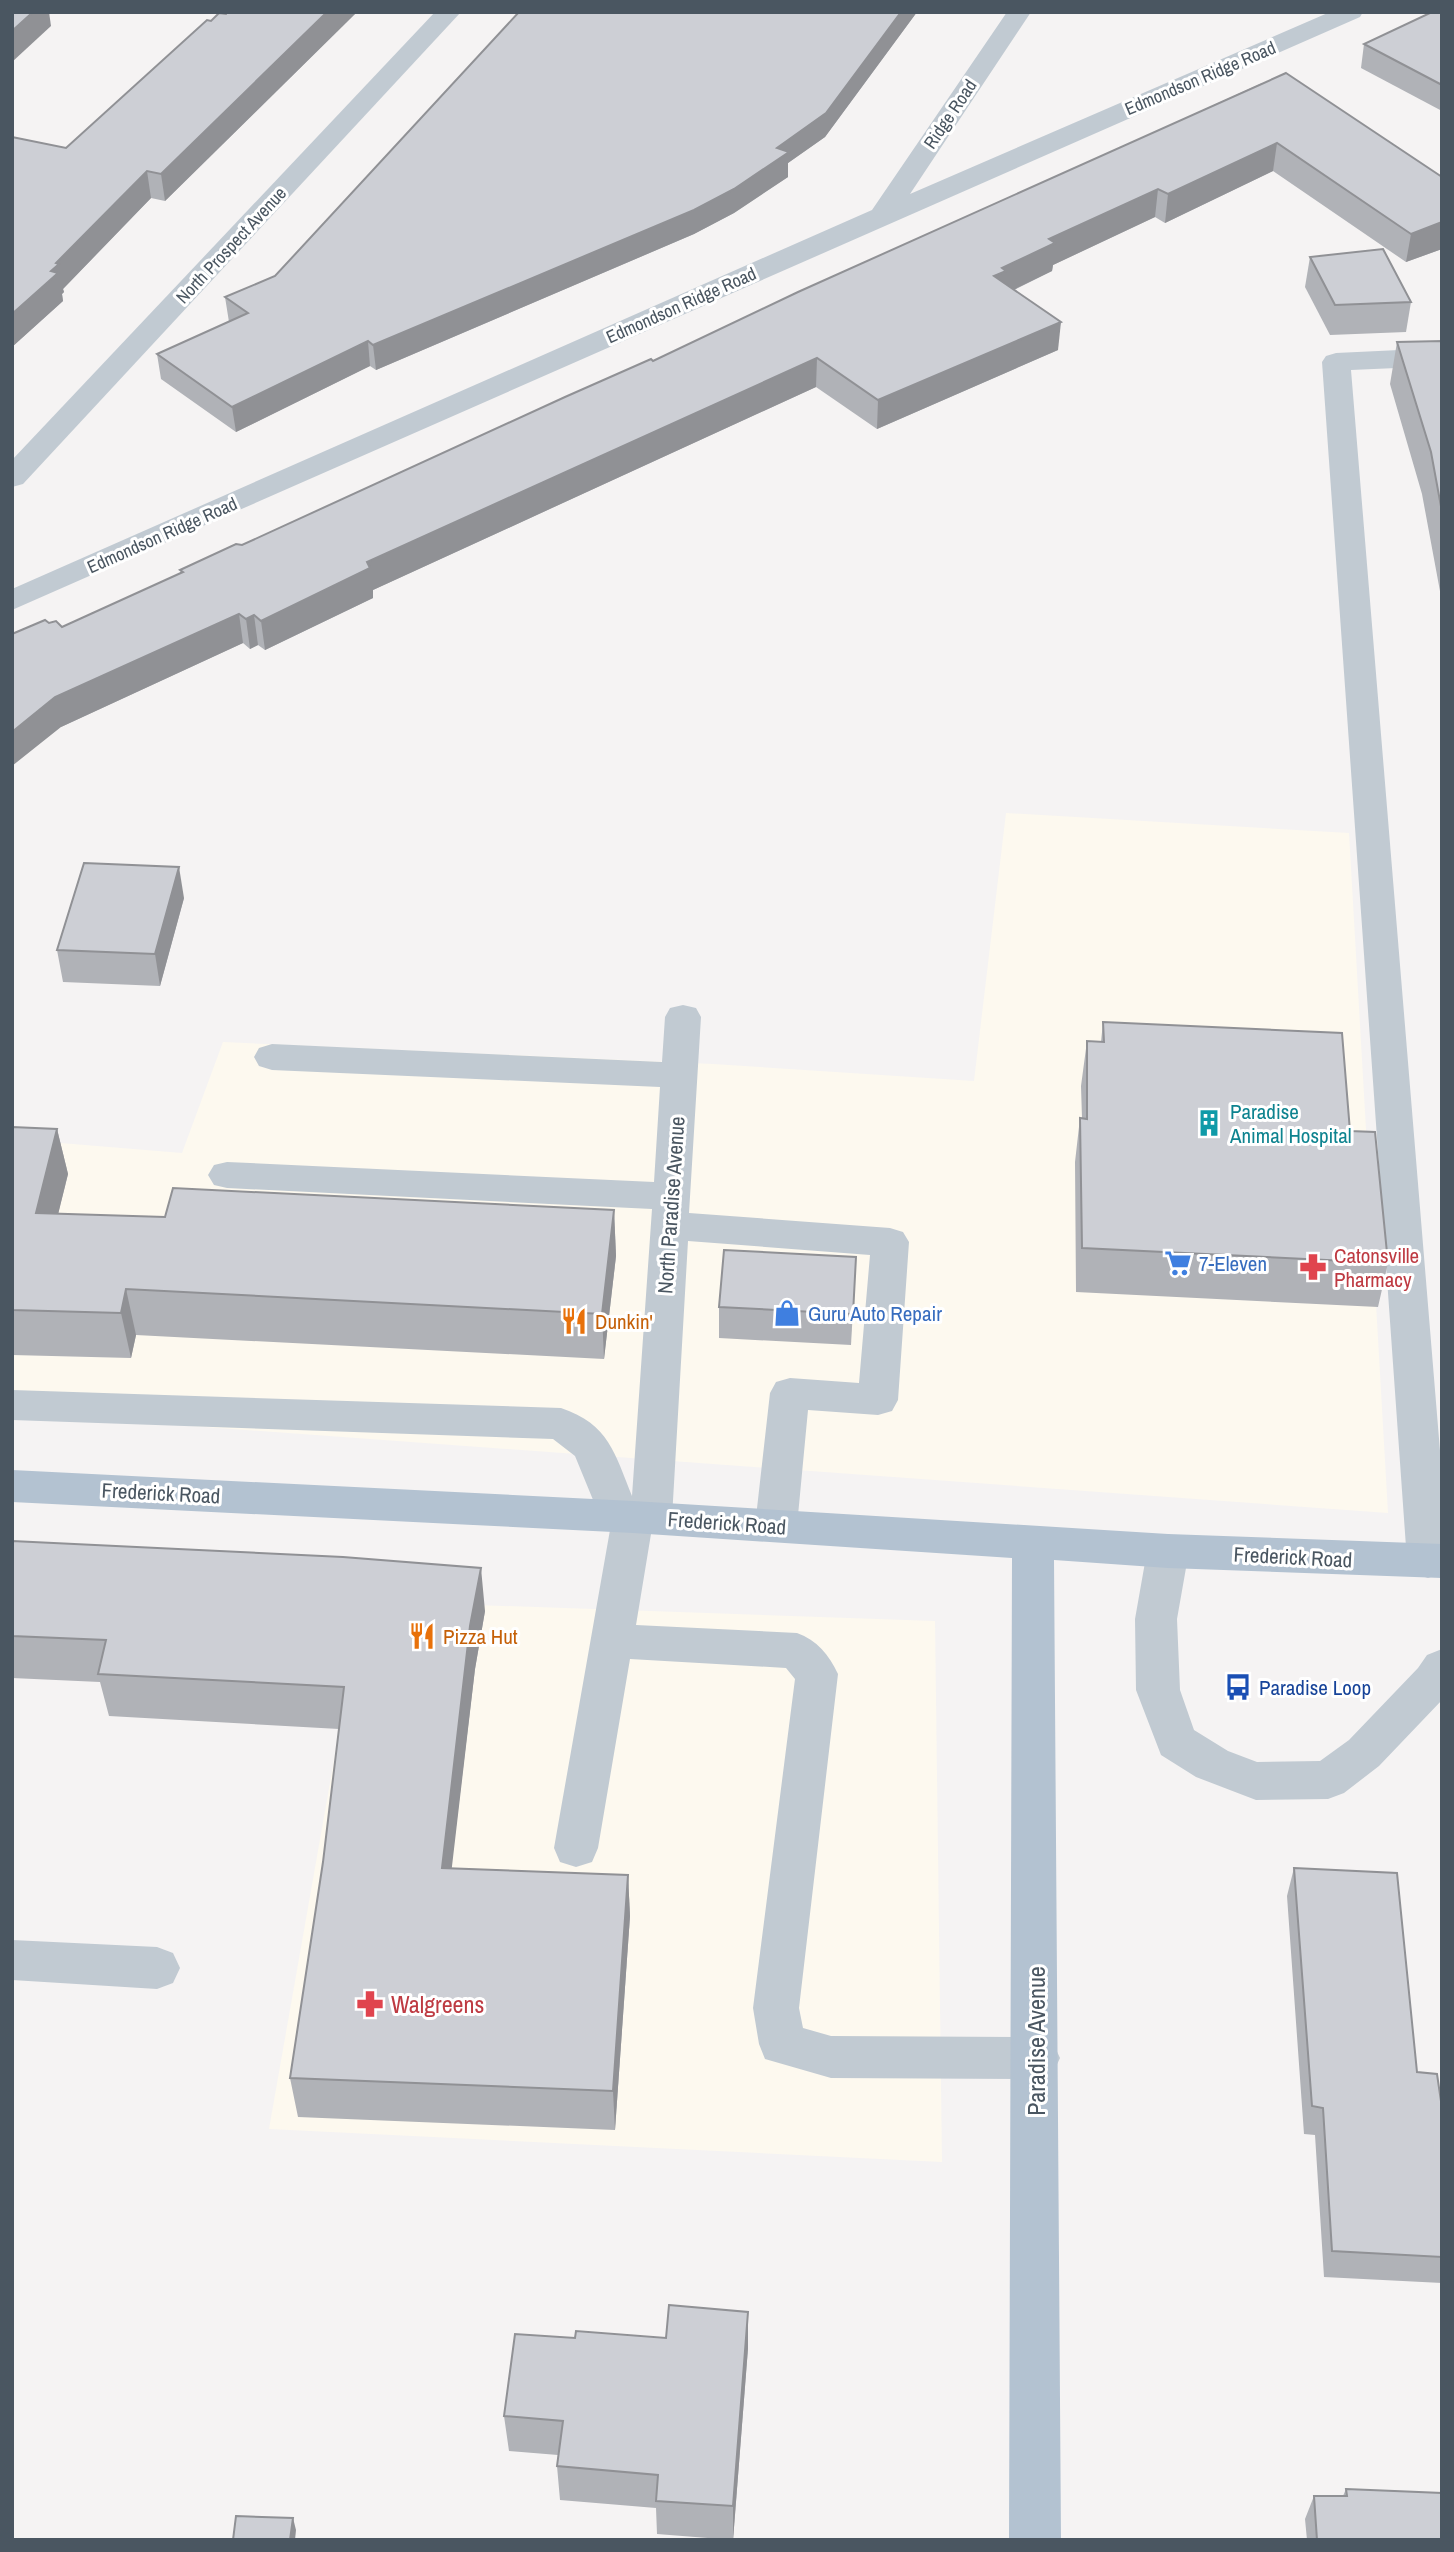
<svg xmlns="http://www.w3.org/2000/svg" width="1454" height="2552" font-family="'Archivo Narrow',sans-serif">
	<style>
		.commercial { fill: #fdf9ef }
		.lines { fill: none; stroke-linecap: round; stroke-linejoin: round }
		.minor { fill: #c1cad2; fill-rule: evenodd }
		.major { fill: #b3c2d1; fill-rule: evenodd }
		.wall { fill: #b0b2b7 }
		.shaded-wall { fill: #909195 }
		.building { fill: #cdcfd5; stroke: #909195; stroke-width: 2 }
		.labels { text-anchor: middle; dominant-baseline: central; stroke-width: 6; stroke-linejoin: round; paint-order: stroke }
		.far-street-label { font-size: 18px; fill: #4a5661; stroke: #fff }
		.culture-label { font-size: 21px; fill: #0d838f; stroke: #fff; text-anchor: start }
		.street-label { font-size: 21px; fill: #4a5661; stroke: #fff }
		.health-label { font-size: 21px; fill: #be3a42; stroke: #fff; text-anchor: start }
		.shop-label { font-size: 21px; fill: #366cbe; stroke: #fff; text-anchor: start }
		.food-label { font-size: 21px; fill: #c56008; stroke: #fff; text-anchor: start }
		.transit-label { font-size: 21px; fill: #164399; stroke: #fff; text-anchor: start }
		.near-health-label { font-size: 24px; fill: #be3a42; stroke: #fff; text-anchor: start }
		.near-street-label { font-size: 24px; fill: #4a5661; stroke: #fff }
	</style>
	<rect width="100%" height="100%" fill="#f5f3f3"/>
	<!-- commercial -->
	<g class="commercial">
		<polygon points="1006,813 1349,833 1388,1513 12,1413 12,1139 182,1153 223,1042 713,1064 974,1081"/>
		<polygon points="362,1601 935,1621 942,2162 269,2129"/>
	</g>
	<g class="lines">
		<!-- minor -->
		<g class="minor">
			<polygon points="435,12 461,12 23,484 12,487 12,460"/>
			<polygon points="1007,12 1031,12 910,194 1330,12 1363,12 1360,17 12,610 12,589 872,210"/>
			<polygon points="1442,348 1442,366 1351,370 1442,1475 1442,1573 1428,1578 1413,1573 1407,1561 1322,362 1326,356 1336,353"/>
			<path d="M683,1005l13,3 5,9 -12,196 201,15 13,4 6,10 -11,158 -6,11 -14,4 -70,-5 -11,116 -6,12 -15,4 -15,-4 -6,-12 15,-133 6,-11 14,-4 69,5 11,-128 -182,-14 -16,277 -6,12 -15,4 -15,91 161,8c20,7 32,22 41,41l-39,334 4,20 28,8 205,1 17,6 7,15 -7,15 -17,6 -205,-1 -66,-19 -6,-15 -6,-36 42,-329 -9,-11 -156,-9 -32,189 -6,14 -16,5 -16,-5 -6,-14 56,-318 -5,-1 -30,-73 -22,-17 -541,-19v-30l549,18c48,16 54,46 71,88l20,-287 -425,-21 -13,-3 -6,-10 6,-10 13,-3 427,20 6,-95 -388,-17 -13,-4 -5,-9 5,-9 13,-4 390,18 3,-45 5,-9z"/>
			<polygon points="1168,1534 1183,1539 1189,1551 1177,1619 1180,1690 1194,1730 1228,1751 1257,1762 1320,1761 1349,1740 1418,1668 1427,1655 1442,1649 1442,1700 1379,1766 1344,1793 1328,1799 1256,1800 1196,1777 1161,1755 1136,1690 1135,1619 1147,1551 1153,1539"/>
			<polygon points="12,1940 157,1947 173,1953 180,1968 173,1983 157,1989 12,1980"/>
		</g>
		<!-- major -->
		<polygon class="major" points="12,1470 633,1501 1168,1534 1442,1544 1442,1578 1168,1568 1054,1560 1061,2540 1009,2540 1012,1558 633,1533 12,1502"/>
	</g>
	<!-- wall -->
	<g class="wall">
		<polygon points="227,12 357,12 165,201 151,198 63,289 64,292 62,294 63,301 12,347 66,148 211,21"/>
		<polygon points="519,12 917,12 825,137 788,163 788,177 734,213 694,234 376,370 370,366 236,432 161,379 157,354 229,322 225,297 275,276"/>
		<polygon points="1442,12 1442,111 1361,68 1364,44"/>
		<polygon points="1262,83 1442,177 1442,249 1406,262 1273,171 1165,223 1155,217 1053,265 1052,271 1014,290 1058,350 877,429 816,387 373,590 373,598 265,650 258,645 250,649 243,643 61,727 49,623 62,627 181,573 180,570 242,545 653,361"/>
		<polygon points="1310,257 1411,302 1406,332 1330,335 1305,287"/>
		<polygon points="1442,341 1442,602 1422,494 1390,384 1397,342"/>
		<polygon points="184,898 160,986 63,982 57,950"/>
		<polygon points="1103,1022 1350,1131 1388,1263 1378,1307 1076,1292 1075,1162 1080,1118 1082,1118 1081,1086 1087,1041 1101,1042"/>
		<polygon points="12,1127 57,1129 68,1174 58,1214 165,1217 614,1210 616,1256 604,1359 136,1335 131,1358 12,1355"/>
		<polygon points="856,1257 851,1345 719,1338 719,1307"/>
		<polygon points="12,1541 485,1611 475,1669 451,1868 628,1875 630,1916 615,2130 298,2117 290,2078 323,1862 339,1729 109,1716 100,1682 12,1678"/>
		<polygon points="1294,1868 1417,2072 1442,2108 1442,2283 1324,2277 1315,2135 1304,2134 1287,1896"/>
		<polygon points="748,2312 748,2348 733,2540 657,2534 656,2508 560,2500 557,2466 558,2455 509,2451 504,2416 575,2338 666,2338"/>
		<polygon points="1346,2489 1442,2540 1307,2540 1305,2519 1314,2496 1343,2496"/>
	</g>
	<!-- shaded-wall -->
	<g class="shaded-wall">
		<polygon points="33,12 49,12 51,26 12,62 12,31"/>
		<polygon points="327,12 357,12 165,201 161,174"/>
		<polygon points="901,12 917,12 825,137 788,163 788,177 734,213 694,234 376,370 373,345 777,148"/>
		<polygon points="1277,143 1273,171 1165,223 1168,194"/>
		<polygon points="147,171 151,198 63,289 64,292 62,294 63,301 12,347 12,314 51,271 56,263"/>
		<polygon points="1158,189 1155,217 1053,265 1052,271 1005,294 994,276 1002,268 1049,239"/>
		<polygon points="1442,222 1442,249 1406,262 1411,234"/>
		<polygon points="1061,322 1058,350 877,429 878,400"/>
		<polygon points="368,341 370,366 236,432 232,407"/>
		<polygon points="817,358 816,387 373,590 373,598 265,650 261,621 367,562"/>
		<polygon points="239,614 243,643 61,727 12,766 12,732 55,697"/>
		<polygon points="254,615 258,645 250,649 246,619"/>
		<polygon points="179,867 184,898 160,986 155,954"/>
		<polygon points="57,1129 68,1174 47,1259 36,1213"/>
		<polygon points="614,1210 616,1256 604,1359 602,1314"/>
		<polygon points="126,1289 136,1335 131,1358 121,1313"/>
		<polygon points="481,1568 485,1611 475,1669 447,1909 442,1868 470,1626"/>
		<polygon points="628,1875 630,1916 615,2130 613,2091"/>
		<polygon points="748,2312 748,2348 733,2540 733,2506"/>
		<polygon points="293,2518 296,2530 295,2540 290,2540"/>
	</g>
	<!-- building -->
	<g class="building">
		<polygon points="12,12 33,12 12,31"/>
		<polygon points="227,12 327,12 161,174 147,171 56,263 59,264 51,271 58,273 12,314 12,137 66,148 207,20 211,21 219,13 226,14"/>
		<polygon points="519,12 901,12 826,113 777,148 789,152 734,189 694,210 373,345 368,341 232,407 157,354 248,313 225,297 275,276"/>
		<polygon points="1432,12 1442,12 1442,85 1364,44"/>
		<polygon points="1286,73 1442,177 1442,222 1411,234 1277,143 1168,194 1158,189 1049,239 1055,243 1002,268 1006,271 994,276 1061,322 878,400 817,358 367,562 370,568 261,621 254,615 246,619 239,614 55,697 12,732 12,634 45,620 49,623 56,621 62,627 183,572 180,570 236,544 242,545 565,397 651,359 653,361 798,292"/>
		<polygon points="1383,249 1411,302 1335,305 1310,257"/>
		<polygon points="1442,341 1442,512 1431,452 1397,342"/>
		<polygon points="84,863 179,867 155,954 57,950"/>
		<polygon points="1103,1022 1342,1033 1350,1131 1375,1132 1388,1263 1082,1248 1080,1118 1087,1119 1087,1041 1104,1042"/>
		<polygon points="12,1127 57,1129 36,1213 165,1217 173,1188 614,1210 602,1314 126,1289 121,1313 12,1310"/>
		<polygon points="724,1250 856,1257 853,1314 719,1307"/>
		<polygon points="12,1541 343,1557 481,1568 470,1626 442,1868 628,1875 613,2091 290,2078 323,1862 344,1687 98,1674 106,1640 12,1636"/>
		<polygon points="1294,1868 1397,1873 1417,2072 1437,2074 1442,2108 1442,2257 1332,2251 1323,2108 1312,2106"/>
		<polygon points="669,2305 748,2312 733,2506 656,2501 658,2475 557,2466 563,2421 504,2416 515,2334 575,2338 576,2331 666,2338"/>
		<polygon points="1346,2489 1442,2493 1442,2540 1317,2540 1314,2496 1347,2496"/>
		<polygon points="236,2516 293,2518 290,2540 233,2540"/>
	</g>
	<!-- icons -->
	<defs>
		<symbol id="building-bare" viewBox="-9 -9 18 18"><path d="M-4-6H4V6H1V3H-1V6H-4ZM-2.5-4.3h1.7v1.8h-1.7ZM.8-4.3h1.7v1.8H.8ZM-2.5-1h1.7V.8h-1.7ZM.8-1h1.7V.8H.8Z" fill="#0f9aa8" stroke="#fff" stroke-width="2.5" paint-order="stroke"/></symbol>
		<symbol id="supermarket-bare" viewBox="-9 -9 18 18"><path d="M-6-5.5h2.5l.6 2H6L4.5 2H-2.5L-4.4-4H-6ZM-1.5 3.2a1.3 1.3 0 1 0 .1 0ZM3 3.2a1.3 1.3 0 1 0 .1 0Z" fill="#3f7fe0" stroke="#fff" stroke-width="2.5" paint-order="stroke"/></symbol>
		<symbol id="pharmacy-bare" viewBox="-9 -9 18 18"><path d="M-2-6h4v4h4v4h-4v4h-4v-4h-4v-4h4Z" fill="#e0444e" stroke="#fff" stroke-width="2.5" paint-order="stroke"/></symbol>
		<symbol id="shop-bare" viewBox="-9 -9 18 18"><path d="M-5-2.5h2.3a2.7 3.5 0 0 1 5.4 0H5L5.5 6h-11ZM-1.5-2.5h3a1.5 2.3 0 0 0-3 0Z" fill="#3f7fe0" stroke="#fff" stroke-width="2.5" paint-order="stroke"/></symbol>
		<symbol id="restaurant-bare" viewBox="-9 -9 18 18"><path d="M-5-6h1v4h1v-4h1v4h1v-4h1v5L-1.5 .5V6h-2V.5L-5-1ZM5-6V6H3V1.5H1.5Q1.5-4 5-6Z" fill="#e8710a" stroke="#fff" stroke-width="2.5" paint-order="stroke"/></symbol>
		<symbol id="bus-bare" viewBox="-9 -9 18 18"><path d="M-5-6H5V4H4V6H2V4H-2V6H-4V4H-5ZM-3.5-4V0h7V-4ZM-3.5 1.2v1.5H-2V1.2ZM2 1.2v1.5H3.5V1.2Z" fill="#1a4fb4" stroke="#fff" stroke-width="2.5" paint-order="stroke"/></symbol>
	</defs>
	<g fill-rule="evenodd">
		<use href="#building-bare" x="1190" y="1104" width="38" height="38"/>
		<use href="#supermarket-bare" x="1159" y="1244" width="38" height="38"/>
		<use href="#pharmacy-bare" x="1294" y="1248" width="38" height="38"/>
		<use href="#shop-bare" x="768" y="1294" width="38" height="38"/>
		<use href="#restaurant-bare" x="555" y="1302" width="38" height="38"/>
		<use href="#restaurant-bare" x="403" y="1617" width="38" height="38"/>
		<use href="#bus-bare" x="1219" y="1668" width="38" height="38"/>
		<use href="#pharmacy-bare" x="351" y="1985" width="38" height="38"/>
	</g>
	<g class="labels">
		<!-- far-street labels -->
		<g class="far-street-label">
			<text transform="translate(1200 78) rotate(-23)">Edmondson Ridge Road</text>
			<text transform="translate(950 114) rotate(-56)">Ridge Road</text>
			<text transform="translate(231 245) rotate(-47)">North Prospect Avenue</text>
			<text transform="translate(681 305) rotate(-24)">Edmondson Ridge Road</text>
			<text transform="translate(162 535) rotate(-24)">Edmondson Ridge Road</text>
		</g>
		<!-- culture labels -->
		<g class="culture-label">
			<text x="1230" y="1111">Paradise<tspan x="1230" dy="24">Animal Hospital</tspan></text>
		</g>
		<!-- street labels -->
		<g class="street-label">
			<text transform="translate(671 1205) rotate(-86)">North Paradise Avenue</text>
			<text transform="translate(161 1493) rotate(3)">Frederick Road</text>
			<text transform="translate(727 1523) rotate(4)">Frederick Road</text>
			<text transform="translate(1293 1557) rotate(3)">Frederick Road</text>
		</g>
		<!-- health labels -->
		<g class="health-label">
			<text x="1334" y="1255">Catonsville<tspan x="1334" dy="24">Pharmacy</tspan></text>
		</g>
		<!-- shop labels -->
		<g class="shop-label">
			<text x="1199" y="1263">7-Eleven</text>
			<text x="808" y="1313">Guru Auto Repair</text>
		</g>
		<!-- food labels -->
		<g class="food-label">
			<text x="595" y="1321">Dunkin'</text>
			<text x="443" y="1636">Pizza Hut</text>
		</g>
		<!-- transit labels -->
		<g class="transit-label">
			<text x="1259" y="1687">Paradise Loop</text>
		</g>
		<!-- near-health labels -->
		<g class="near-health-label">
			<text x="391" y="2004">Walgreens</text>
		</g>
		<!-- near-street labels -->
		<g class="near-street-label">
			<text transform="translate(1036 2041) rotate(-90)">Paradise Avenue</text>
		</g>
	</g>
	<!-- border -->
	<rect width="1454" height="2552" fill="none" stroke="#4a5661" stroke-width="28"/>
</svg>
